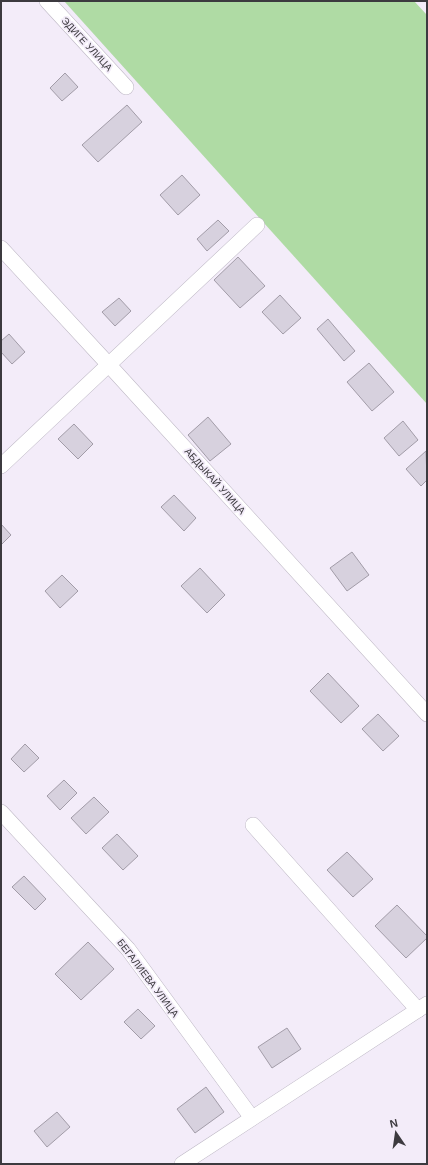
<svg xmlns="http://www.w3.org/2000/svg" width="428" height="1165" font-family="Arial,sans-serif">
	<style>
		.green { fill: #afdba4 }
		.building { fill: #d7d1de; stroke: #a29ca8 }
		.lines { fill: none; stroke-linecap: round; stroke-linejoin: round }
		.street-casing { stroke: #beb8c5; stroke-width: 16 }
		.street { stroke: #fff; stroke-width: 15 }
		.labels { text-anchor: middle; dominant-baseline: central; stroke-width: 3.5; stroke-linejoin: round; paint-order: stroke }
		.street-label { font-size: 10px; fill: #3c3a3f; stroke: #f3ecf9 }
	</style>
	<rect width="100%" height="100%" fill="#f3ecf9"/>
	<!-- green -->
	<polygon class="green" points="64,1 414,1 427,15 427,404"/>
	<!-- building -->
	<g class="building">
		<polygon points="65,73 78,87 62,101 50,88"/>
		<polygon points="127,105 142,122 98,162 82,145"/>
		<polygon points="182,175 200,195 178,215 160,195"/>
		<polygon points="218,220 229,231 207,251 197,239"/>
		<polygon points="238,257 265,286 240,308 214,280"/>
		<polygon points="280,295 301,318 283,334 262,312"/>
		<polygon points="119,298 131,311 115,326 102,312"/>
		<polygon points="328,319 355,351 344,361 317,329"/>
		<polygon points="9,334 25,352 12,364 1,352 1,341"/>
		<polygon points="369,363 394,392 372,411 347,382"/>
		<polygon points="208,417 231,444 210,461 188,435"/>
		<polygon points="403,421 418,440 399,456 384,438"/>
		<polygon points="74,424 93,444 78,459 58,439"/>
		<polygon points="426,451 427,480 421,486 406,469"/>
		<polygon points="174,495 196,518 184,531 161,507"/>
		<polygon points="1,524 11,535 1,545"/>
		<polygon points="352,552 369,575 347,591 330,568"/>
		<polygon points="200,568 225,595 207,613 181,586"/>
		<polygon points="62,575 78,591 60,608 45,591"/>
		<polygon points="328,673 359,706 341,723 310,691"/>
		<polygon points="378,714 399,736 383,751 362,729"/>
		<polygon points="25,744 39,758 24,772 11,759"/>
		<polygon points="64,780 77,793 60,810 47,796"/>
		<polygon points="94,797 109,812 86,834 71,818"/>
		<polygon points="117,834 138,856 123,870 102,848"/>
		<polygon points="347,852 373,879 353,897 327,870"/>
		<polygon points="24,876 46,899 35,910 12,887"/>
		<polygon points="397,905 427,936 427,938 406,958 375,926"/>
		<polygon points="88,942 114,969 81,1000 55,974"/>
		<polygon points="138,1009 155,1026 141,1039 124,1022"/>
		<polygon points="287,1028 301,1049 272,1068 258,1047"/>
		<polygon points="206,1087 224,1112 195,1133 177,1109"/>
		<polygon points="57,1112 70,1127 47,1147 34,1131"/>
	</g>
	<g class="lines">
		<defs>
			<g id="street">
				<polyline points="47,1 126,87"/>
				<polyline points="1,248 109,365 427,714"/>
				<polyline points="1,466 257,225"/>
				<polyline points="1,812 128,949 252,1118"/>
				<polyline points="253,825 418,1010"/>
				<polyline points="182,1164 427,1004"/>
			</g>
		</defs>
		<!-- street casing -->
		<use href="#street" class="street-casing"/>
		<!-- street -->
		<use href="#street" class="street"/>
	</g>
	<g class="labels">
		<!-- street labels -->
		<g class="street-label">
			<text transform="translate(87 44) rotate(47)">ЭДИГЕ УЛИЦА</text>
			<text transform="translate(215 481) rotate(48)">АБДЫКАЙ УЛИЦА</text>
			<text transform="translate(148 978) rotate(53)">БЕГАЛИЕВА УЛИЦА</text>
		</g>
	</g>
	<!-- border -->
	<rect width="428" height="1165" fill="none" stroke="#3c3a3f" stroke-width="4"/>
	<!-- north arrow -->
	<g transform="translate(396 1133) rotate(347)" stroke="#f3ecf9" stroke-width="3" paint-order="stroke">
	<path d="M0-3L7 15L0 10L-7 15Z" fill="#3c3a3f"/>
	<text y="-6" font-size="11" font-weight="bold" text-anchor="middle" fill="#3c3a3f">N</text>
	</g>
</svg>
